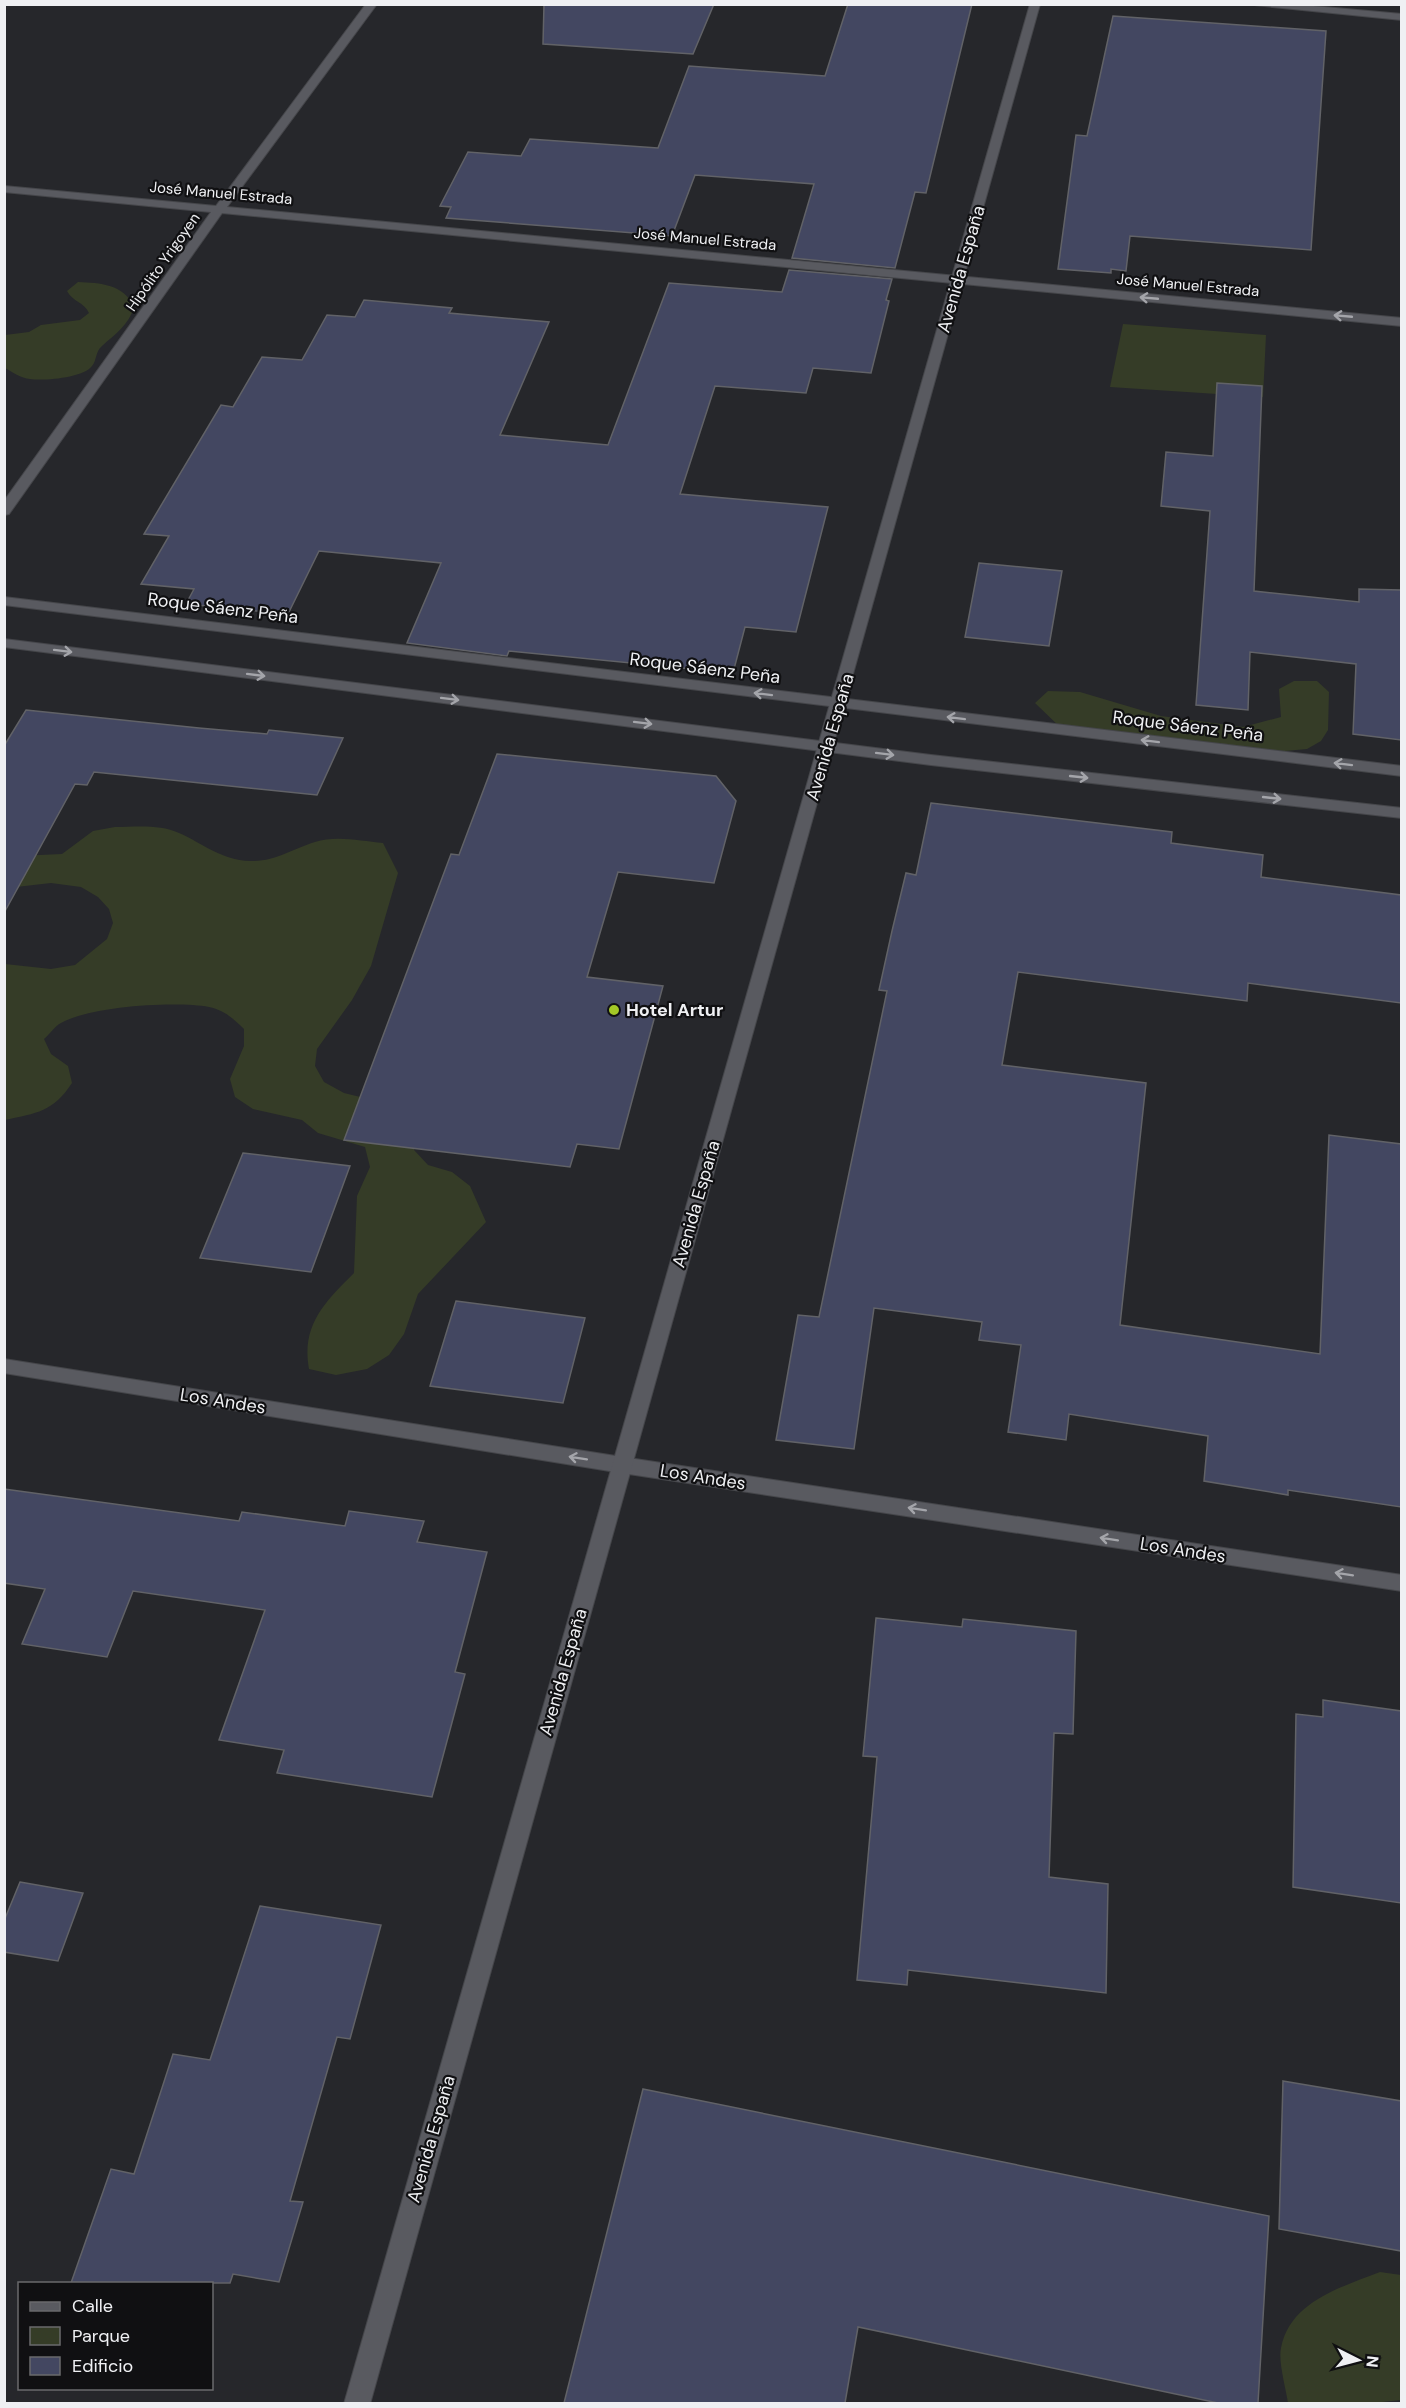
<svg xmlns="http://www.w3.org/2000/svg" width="1406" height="2408" font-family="'DM Sans',sans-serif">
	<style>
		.green { fill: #353c27 }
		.building { fill: #434761; stroke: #616267; stroke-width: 1.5 }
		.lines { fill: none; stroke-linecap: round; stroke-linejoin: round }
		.street-casing { stroke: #45464a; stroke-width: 2 }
		.secondary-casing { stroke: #45464a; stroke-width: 2 }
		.street { fill: #595a60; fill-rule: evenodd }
		.secondary { fill: #595a60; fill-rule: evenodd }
		.oneway { stroke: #a4a5aa }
		.poi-dot { fill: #a3c826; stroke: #101012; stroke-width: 2 }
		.labels { text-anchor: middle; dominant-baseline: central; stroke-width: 4.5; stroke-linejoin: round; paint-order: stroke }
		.far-street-label { font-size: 15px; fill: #eff0f3; stroke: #101012 }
		.street-label { font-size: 18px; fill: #eff0f3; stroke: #101012 }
		.poi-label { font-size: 18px; font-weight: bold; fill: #eff0f3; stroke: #101012; text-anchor: start }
	</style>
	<rect width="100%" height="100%" fill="#26272b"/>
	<!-- green -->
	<g class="green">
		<path d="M78,282c22,1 46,2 56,25 -5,18 -19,27 -32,39 -7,6 -5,14 -10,20 -9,12 -48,15 -62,13 -9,-1 -18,-7 -25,-11v-33l24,-3 12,-7 39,-5 9,-7c-5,-11 -16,-11 -22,-22z"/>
		<polygon points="1123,324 1266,335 1263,397 1110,387"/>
		<polygon points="1294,681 1317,681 1329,692 1328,730 1321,741 1307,749 1285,751 1196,746 1063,730 1035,703 1048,691 1080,692 1161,716 1243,727 1281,717 1279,689"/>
		<path d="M115,827c20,0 45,-3 64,6 25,11 42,27 71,28 25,1 42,-12 65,-19 21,-7 46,-1 68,1l15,30 -27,93 -19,34 -35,49 -2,17 9,16 20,11 49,12 28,26 -7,19 14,15 24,7 18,14 16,36 -68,72 -14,40 -15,21 -22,14 -31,6 -27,-6c-8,-44 16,-67 45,-96l3,-77 13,-29 -5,-20 -47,-14 -16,-13 -49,-11 -18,-12 -5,-18 14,-33v-17c-10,-10 -20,-19 -35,-22 -34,-6 -117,-1 -148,16 -6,3 -11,11 -17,16l7,15 17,12 4,17c-19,29 -35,30 -67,37v-156l46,5 24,-4 32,-26 6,-16 -4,-14 -11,-12 -17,-10 -30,-4 -35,4 2,-31 44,-2 31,-23z"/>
		<path d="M1380,2272l21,3v125l-37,4 -76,-1c-2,-14 -10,-42 -7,-55 9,-47 61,-61 99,-76z"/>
	</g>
	<!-- building -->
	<g class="building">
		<polygon points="544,4 714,4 693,54 543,44"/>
		<polygon points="848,4 972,4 926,193 915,192 895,268 792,258 814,184 695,175 672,236 446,218 451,207 440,206 468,152 521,156 530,139 658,148 689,66 825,76"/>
		<polygon points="1113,16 1326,31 1311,250 1130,236 1126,271 1111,269 1111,273 1058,269 1076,135 1087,136"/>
		<polygon points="789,270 892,279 886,300 889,301 871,373 813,368 806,393 715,386 680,494 828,507 796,632 745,627 733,673 509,651 507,656 407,643 441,563 319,551 288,614 186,604 194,589 141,584 169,536 144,534 221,405 233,407 262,357 302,360 327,315 355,317 364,300 452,308 449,313 549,322 500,435 608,445 669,283 782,292"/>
		<polygon points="1217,383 1262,386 1254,591 1359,602 1359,589 1401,590 1401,740 1353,734 1356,664 1250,652 1248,710 1196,705 1210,511 1161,506 1166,452 1213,456"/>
		<polygon points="979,563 1062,571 1049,646 965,637"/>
		<polygon points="26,710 199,728 267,734 269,730 343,738 317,795 94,772 87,785 75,784 4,913 4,746"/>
		<polygon points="497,754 716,776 736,801 714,883 618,872 587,977 663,986 619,1149 577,1144 570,1167 344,1140 451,854 459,855"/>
		<polygon points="931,803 1172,832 1171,843 1263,855 1261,877 1401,895 1401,1003 1248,983 1247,1001 1018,972 1002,1065 1146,1083 1120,1325 1320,1354 1329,1135 1401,1144 1401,1507 1288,1490 1288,1495 1204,1481 1208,1436 1069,1414 1066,1440 1008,1432 1021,1345 979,1340 982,1322 874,1308 854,1449 776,1440 798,1315 819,1317 887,991 879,990 892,931 906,873 916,875"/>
		<polygon points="243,1153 350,1166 311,1272 200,1258"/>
		<polygon points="456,1301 585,1318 563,1403 430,1386"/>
		<polygon points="4,1489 239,1521 242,1512 345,1526 349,1511 424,1521 417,1542 487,1552 455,1672 465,1674 432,1797 277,1773 284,1750 219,1740 265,1610 133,1591 107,1657 22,1644 45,1589 4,1583"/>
		<polygon points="876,1618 962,1627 963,1619 1076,1631 1073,1734 1054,1733 1049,1877 1108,1884 1106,1993 908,1970 907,1985 857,1980 877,1757 863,1756"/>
		<polygon points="1323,1700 1401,1711 1401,1903 1293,1887 1296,1714 1323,1717"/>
		<polygon points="20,1882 83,1893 58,1961 4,1952 4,1921"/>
		<polygon points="260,1906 381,1925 350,2039 337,2037 290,2201 303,2202 279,2282 233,2274 230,2283 71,2283 111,2169 134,2174 173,2054 210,2060"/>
		<polygon points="1283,2081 1401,2101 1401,2251 1279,2229"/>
		<polygon points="643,2089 1269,2216 1258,2403 1218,2403 858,2327 845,2403 564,2403"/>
	</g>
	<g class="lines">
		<defs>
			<g id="street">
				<polygon points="366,4 377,4 227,207 1402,318 1402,326 222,213 9,514 4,515 4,501 211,212 4,192 4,186 216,206"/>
				<polygon points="1244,4 1291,4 1402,14 1402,20"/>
				<polygon points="4,597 1402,766 1402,776 4,605"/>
				<polygon points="4,639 931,755 1402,808 1402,818 931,765 4,647"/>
				<polygon points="4,1359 622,1457 1402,1575 1402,1591 622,1473 4,1373"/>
			</g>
			<polygon id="secondary" points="1030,4 1040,4 370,2404 344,2404"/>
		</defs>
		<!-- street casing -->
		<use href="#street" class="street-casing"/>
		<!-- secondary casing -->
		<use href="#secondary" class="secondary-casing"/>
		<!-- street -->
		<use href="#street" class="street"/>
		<!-- secondary -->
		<use href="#secondary" class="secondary"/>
	</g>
	<!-- one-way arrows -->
	<defs><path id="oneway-shaft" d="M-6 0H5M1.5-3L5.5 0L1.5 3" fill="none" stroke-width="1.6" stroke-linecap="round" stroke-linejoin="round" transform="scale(1.5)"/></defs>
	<g class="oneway">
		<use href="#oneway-shaft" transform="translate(1149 298) rotate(-175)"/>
		<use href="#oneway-shaft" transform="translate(1343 316) rotate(-175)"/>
		<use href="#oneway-shaft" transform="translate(63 651) rotate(7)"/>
		<use href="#oneway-shaft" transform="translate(256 675) rotate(7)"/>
		<use href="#oneway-shaft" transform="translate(763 694) rotate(-173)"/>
		<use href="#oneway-shaft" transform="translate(450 699) rotate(7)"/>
		<use href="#oneway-shaft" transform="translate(956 718) rotate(-173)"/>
		<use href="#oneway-shaft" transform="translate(643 723) rotate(7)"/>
		<use href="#oneway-shaft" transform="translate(1150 741) rotate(-173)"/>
		<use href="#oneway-shaft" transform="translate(885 754) rotate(7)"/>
		<use href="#oneway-shaft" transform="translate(1343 764) rotate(-173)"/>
		<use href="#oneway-shaft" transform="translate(1079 777) rotate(6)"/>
		<use href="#oneway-shaft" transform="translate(1272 798) rotate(6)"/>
		<use href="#oneway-shaft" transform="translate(578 1458) rotate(-171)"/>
		<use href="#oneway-shaft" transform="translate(917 1509) rotate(-171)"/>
		<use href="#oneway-shaft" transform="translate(1109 1539) rotate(-171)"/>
		<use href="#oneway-shaft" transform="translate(1344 1574) rotate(-171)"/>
	</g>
	<!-- markers -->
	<circle class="poi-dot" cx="614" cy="1010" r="6"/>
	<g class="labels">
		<!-- far-street labels -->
		<g class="far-street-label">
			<text transform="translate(221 193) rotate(5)">José Manuel Estrada</text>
			<text transform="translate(705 239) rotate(5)">José Manuel Estrada</text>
			<text transform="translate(163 262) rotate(-55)">Hipólito Yrigoyen</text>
			<text transform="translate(1188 285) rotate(5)">José Manuel Estrada</text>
		</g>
		<!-- street labels -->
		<g class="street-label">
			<text transform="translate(961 269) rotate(-74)">Avenida España</text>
			<text transform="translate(223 608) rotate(7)">Roque Sáenz Peña</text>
			<text transform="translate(705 668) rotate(7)">Roque Sáenz Peña</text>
			<text transform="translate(1188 726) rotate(7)">Roque Sáenz Peña</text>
			<text transform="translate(830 737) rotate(-74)">Avenida España</text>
			<text transform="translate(696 1204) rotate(-74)">Avenida España</text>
			<text transform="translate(223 1401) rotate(9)">Los Andes</text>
			<text transform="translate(703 1477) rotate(9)">Los Andes</text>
			<text transform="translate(1183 1550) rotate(9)">Los Andes</text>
			<text transform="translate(563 1672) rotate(-74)">Avenida España</text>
			<text transform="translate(431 2139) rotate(-74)">Avenida España</text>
		</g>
		<!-- poi labels -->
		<g class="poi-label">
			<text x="626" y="1010">Hotel Artur</text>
		</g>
	</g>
	<!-- border -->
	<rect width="1406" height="2408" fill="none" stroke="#eff0f3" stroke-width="12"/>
	<!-- legend -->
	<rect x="18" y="2282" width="195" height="108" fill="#101012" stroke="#696a6c" stroke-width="1.5"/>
	<rect x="30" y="2302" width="30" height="9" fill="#595a60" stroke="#696a6c" stroke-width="1.5"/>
	<text x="72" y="2312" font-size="18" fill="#eff0f3">Calle</text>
	<rect x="30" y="2327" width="30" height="18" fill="#353c27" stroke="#696a6c" stroke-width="1.5"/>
	<text x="72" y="2342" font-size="18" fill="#eff0f3">Parque</text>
	<rect x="30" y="2357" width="30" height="18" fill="#434761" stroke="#696a6c" stroke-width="1.5"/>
	<text x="72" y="2372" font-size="18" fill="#eff0f3">Edificio</text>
	<!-- north arrow -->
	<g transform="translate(1358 2360) rotate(96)" stroke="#101012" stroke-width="4.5" paint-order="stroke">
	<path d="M0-4.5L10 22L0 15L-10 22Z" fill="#eff0f3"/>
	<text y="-9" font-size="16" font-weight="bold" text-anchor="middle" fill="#eff0f3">N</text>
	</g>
</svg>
